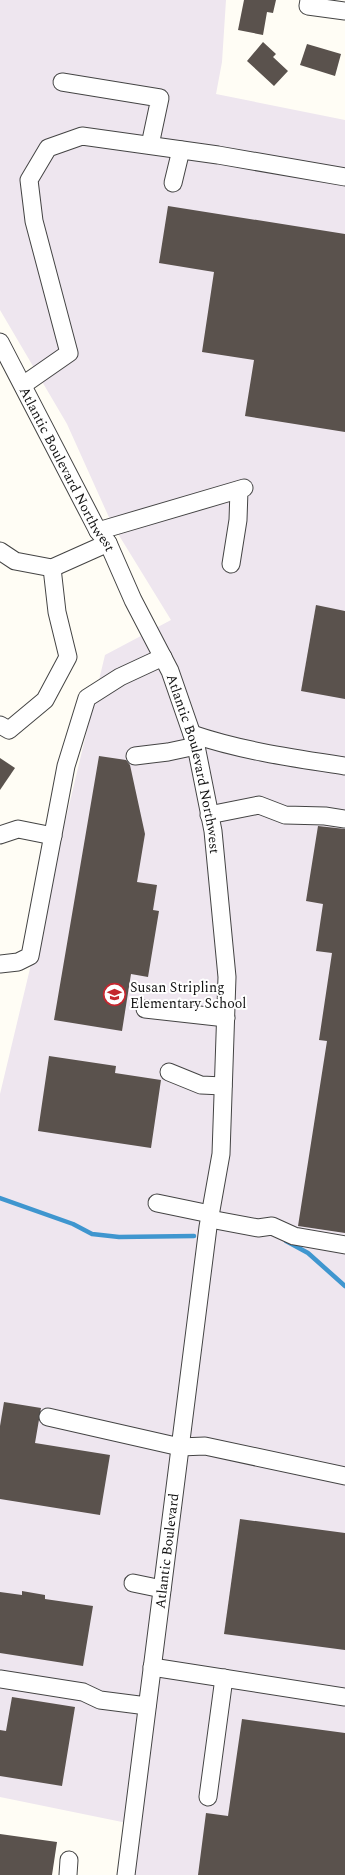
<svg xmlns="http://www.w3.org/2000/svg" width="345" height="1875" font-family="Spectral,serif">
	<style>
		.industrial { fill: #eee6ef }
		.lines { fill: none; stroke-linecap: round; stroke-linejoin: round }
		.stream { stroke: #3f96cf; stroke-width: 4.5 }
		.building { fill: #5a524d }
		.minor-casing { stroke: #444; stroke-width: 19 }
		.minor { stroke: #fff; stroke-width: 17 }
		.labels { text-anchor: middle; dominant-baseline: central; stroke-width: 4; stroke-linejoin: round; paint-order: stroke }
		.street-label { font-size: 14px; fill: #111; stroke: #fff }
		.poi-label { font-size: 14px; fill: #111; stroke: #fff; text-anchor: start }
	</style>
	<rect width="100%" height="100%" fill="#fffdf5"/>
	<!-- industrial -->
	<polygon class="industrial" points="0,0 226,0 222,62 216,94 345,120 345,1875 120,1875 127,1823 0,1797 0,1094 105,655 171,620 112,524 67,424 0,310"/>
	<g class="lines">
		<!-- stream -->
		<g class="stream">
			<polyline points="0,1198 73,1224 92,1234 119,1237 194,1236"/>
			<polyline points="286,1241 308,1253 345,1286"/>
		</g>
	</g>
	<!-- building -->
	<g class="building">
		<polygon points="244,0 276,0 273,13 267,12 263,35 238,30"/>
		<polygon points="263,42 276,54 273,57 288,71 274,86 247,61"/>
		<polygon points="307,44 341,54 335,76 300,65"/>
		<polygon points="168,206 345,234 345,432 245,416 254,360 202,352 214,272 159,263"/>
		<polygon points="316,605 345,611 345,699 301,691"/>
		<polygon points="99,756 126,760 130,765 145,834 137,882 157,885 153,910 159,911 148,977 131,974 122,1031 54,1020"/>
		<polygon points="0,758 15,768 0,790"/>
		<polygon points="318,826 345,829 345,1233 298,1226 327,1041 319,1040 332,953 316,951 323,904 306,901"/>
		<polygon points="49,1056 116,1066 115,1073 161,1080 151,1148 38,1131"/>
		<polygon points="4,1402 41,1408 35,1443 110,1455 100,1515 0,1499 0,1426"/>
		<polygon points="240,1519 345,1533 345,1650 224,1634"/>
		<polygon points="22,1591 45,1595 45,1599 93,1606 83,1666 0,1653 0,1592 22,1595"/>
		<polygon points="12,1697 75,1707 62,1786 0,1776 0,1730 6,1731"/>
		<polygon points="242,1719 345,1733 345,1875 198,1875 206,1813 228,1816"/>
		<polygon points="0,1834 57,1842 52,1875 0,1875"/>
	</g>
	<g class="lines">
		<defs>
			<g id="minor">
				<polyline points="309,0 308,6 345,11"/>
				<polyline points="62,82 160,98 150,145"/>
				<polyline points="173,183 181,150"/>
				<path id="s1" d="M0,342l98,189 10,12 25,57 37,71 26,75 17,85 14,146 -6,177 -13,73 -82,648"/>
				<polyline points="23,385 69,353 34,221 29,180 48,148 82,136 218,155 345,177"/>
				<polyline points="98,531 244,488"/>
				<polyline points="0,551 15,561 52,568 108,543"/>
				<polyline points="231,564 238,520 239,490"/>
				<polyline points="0,725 9,730 45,700 68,657 57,612 52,568"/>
				<path d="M192,734c50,17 101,24 153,32"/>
				<polyline points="135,756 168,752 196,746"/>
				<polyline points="209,815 259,805 285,815 325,816 345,819"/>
				<polyline points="0,835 18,829 53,836"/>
				<polyline points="0,964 18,962 30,956 66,766 87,698 120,677 163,657"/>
				<polyline points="145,1009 226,1018"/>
				<polyline points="169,1072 201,1085 223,1086"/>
				<polyline points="157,1203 210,1214"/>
				<polyline points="210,1219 258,1228 272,1226 294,1236 345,1245"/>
				<polyline points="48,1417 180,1447 205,1446 345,1476"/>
				<polyline points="133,1583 162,1589"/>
				<polyline points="152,1667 345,1697"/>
				<polyline points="0,1679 83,1692 100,1700 147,1706"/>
				<polyline points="208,1797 224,1678"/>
				<polyline points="68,1875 69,1860"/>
			</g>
		</defs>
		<!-- minor casing -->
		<use href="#minor" class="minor-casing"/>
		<!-- minor -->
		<use href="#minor" class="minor"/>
	</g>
	<!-- icons -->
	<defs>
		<symbol id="school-ring" viewBox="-11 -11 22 22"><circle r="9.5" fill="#fff" stroke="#c4262e" stroke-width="1.5"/><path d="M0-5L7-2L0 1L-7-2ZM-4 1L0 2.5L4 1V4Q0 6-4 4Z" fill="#c4262e"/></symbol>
	</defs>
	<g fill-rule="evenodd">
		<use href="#school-ring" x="102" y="982" width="25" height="25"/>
	</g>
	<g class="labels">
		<!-- street labels -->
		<g class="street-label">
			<text stroke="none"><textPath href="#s1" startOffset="144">Atlantic Boulevard Northwest</textPath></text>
			<text stroke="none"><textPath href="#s1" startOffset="467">Atlantic Boulevard Northwest</textPath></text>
			<text transform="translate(167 1551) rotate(-83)">Atlantic Boulevard</text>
		</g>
		<!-- poi labels -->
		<g class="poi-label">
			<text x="130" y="987">Susan Stripling<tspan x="130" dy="16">Elementary School</tspan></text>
		</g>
	</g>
</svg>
